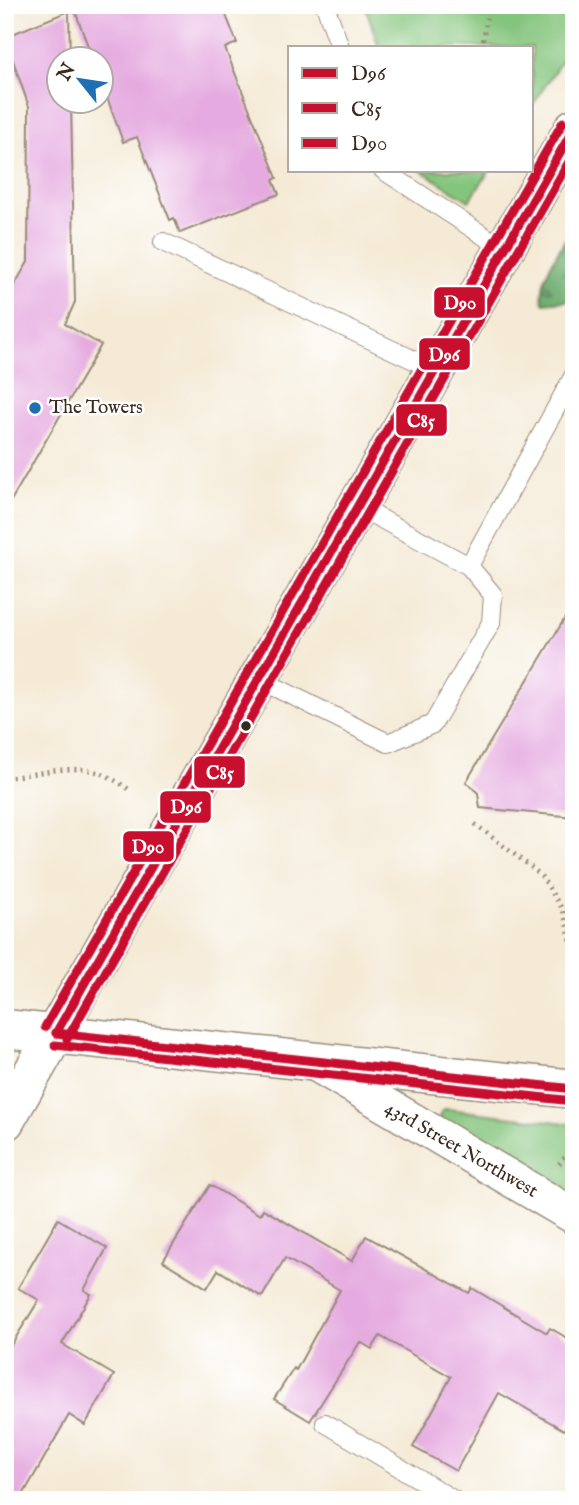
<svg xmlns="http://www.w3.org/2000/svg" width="579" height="1505" font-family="'IM FELL English',serif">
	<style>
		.forest { fill: url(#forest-firs); stroke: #536a45; stroke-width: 2 }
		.park { fill: #84c47c; stroke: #60774d; stroke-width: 2 }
		.building { fill: #e5abe0 }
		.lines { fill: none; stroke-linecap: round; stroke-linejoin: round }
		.lane-casing { stroke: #988a7a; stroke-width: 20 }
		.street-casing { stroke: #988a7a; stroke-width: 38 }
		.secondary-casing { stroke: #988a7a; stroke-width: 41 }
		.path { stroke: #988a7a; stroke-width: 4.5; stroke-dasharray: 2 5; stroke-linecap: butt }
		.lane { stroke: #fff; stroke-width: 18 }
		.street { stroke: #fff; stroke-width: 35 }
		.secondary { stroke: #fff; stroke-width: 38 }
		.bus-1-casing { stroke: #fff; stroke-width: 14 }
		.bus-2-casing { stroke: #fff; stroke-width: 14 }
		.bus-3-casing { stroke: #fff; stroke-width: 14 }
		.bus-1 { stroke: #c8102e; stroke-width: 9 }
		.bus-2 { stroke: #c8102e; stroke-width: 9 }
		.bus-3 { stroke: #c8102e; stroke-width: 9 }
		.poi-dot { fill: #1f6fb2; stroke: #fff; stroke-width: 2.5 }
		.bus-dot { fill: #3b2a1e; stroke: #fff; stroke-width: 2.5 }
		.labels { text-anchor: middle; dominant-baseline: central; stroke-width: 5; stroke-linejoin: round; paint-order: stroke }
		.poi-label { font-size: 19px; fill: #3b2a1e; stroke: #fff; text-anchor: start }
		.street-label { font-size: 19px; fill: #3b2a1e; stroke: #fff }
		.line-badge { stroke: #fff; stroke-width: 2.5 }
		.badge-label { font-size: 19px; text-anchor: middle; font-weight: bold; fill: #fff }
	</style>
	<defs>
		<pattern id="forest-firs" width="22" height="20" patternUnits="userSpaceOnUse" patternTransform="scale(1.75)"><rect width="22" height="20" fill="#6baa6c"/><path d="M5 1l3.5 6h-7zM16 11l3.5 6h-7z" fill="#598b58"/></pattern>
	</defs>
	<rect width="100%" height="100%" fill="#fff"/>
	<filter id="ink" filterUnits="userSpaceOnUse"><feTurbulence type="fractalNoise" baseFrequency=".0143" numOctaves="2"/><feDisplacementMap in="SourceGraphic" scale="14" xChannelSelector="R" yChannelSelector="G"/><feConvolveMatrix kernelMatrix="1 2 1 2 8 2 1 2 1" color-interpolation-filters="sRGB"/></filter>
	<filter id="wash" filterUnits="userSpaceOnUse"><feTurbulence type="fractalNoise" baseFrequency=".00686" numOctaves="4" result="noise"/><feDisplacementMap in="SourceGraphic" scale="28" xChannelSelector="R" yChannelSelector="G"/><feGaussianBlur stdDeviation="1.57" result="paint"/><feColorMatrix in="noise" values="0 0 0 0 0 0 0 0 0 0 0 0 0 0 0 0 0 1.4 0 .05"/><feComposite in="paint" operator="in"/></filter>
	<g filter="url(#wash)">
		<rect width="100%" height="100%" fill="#f4ead6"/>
		<!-- forest -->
		<path class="forest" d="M574,225v72l-8,4 -23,2c-5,-27 18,-54 31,-78z"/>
		<!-- park -->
		<g class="park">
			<polygon points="365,5 574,5 574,41 532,106 532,47 379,47"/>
			<polygon points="420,170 490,170 469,201"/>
			<polygon points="447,1109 574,1124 574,1200 438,1119 442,1111"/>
		</g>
		<g id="blocks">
			<!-- building -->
			<g class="building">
				<polygon points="73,5 222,5 237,43 225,48 277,178 273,180 279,194 180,233 174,218 170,220 137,137 123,142 102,83 102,60 93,60"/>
				<polygon points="69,11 70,60 60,60 60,102 71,102 75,302 65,324 101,345 5,511 5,301 28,262 29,107 5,37"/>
				<polygon points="574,603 574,817 480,808 478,793 466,782"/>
				<polygon points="210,1185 260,1215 263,1209 352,1261 366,1236 469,1293 472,1288 547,1333 550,1328 574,1342 574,1413 564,1430 499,1393 456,1471 413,1447 451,1377 380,1336 372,1349 360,1342 310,1421 274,1399 294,1368 296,1370 340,1290 285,1258 262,1297 218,1270 207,1288 163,1261"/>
				<polygon points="58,1219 107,1248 84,1290 91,1294 62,1344 114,1375 85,1425 69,1415 20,1500 5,1500 5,1355 39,1300 18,1288"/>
			</g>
		</g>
	</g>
	<g filter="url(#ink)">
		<use href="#blocks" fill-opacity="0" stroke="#988a7a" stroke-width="2"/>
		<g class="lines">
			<defs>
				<g id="lane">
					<polyline points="325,5 340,47"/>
					<polyline points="383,170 504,249"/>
					<polyline points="163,242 435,370"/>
					<polyline points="469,566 574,375"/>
					<polyline points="259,679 388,743 433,724 491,623 493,595 469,566 357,506"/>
					<polyline points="325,1423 454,1500"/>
				</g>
				<polyline id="street" points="313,1062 574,1216"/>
				<g id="secondary">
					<polyline points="5,1029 574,1089"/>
					<polyline points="5,1121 574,128"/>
				</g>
			</defs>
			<!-- lane casing -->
			<use href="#lane" class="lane-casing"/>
			<!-- street casing -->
			<use href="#street" class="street-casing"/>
			<!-- secondary casing -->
			<use href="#secondary" class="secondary-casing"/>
			<!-- path -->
			<g class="path">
				<polyline points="482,47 489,5"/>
				<path d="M5,778c28,-3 61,-13 88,-7 15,3 27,13 39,20"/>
				<polyline points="475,824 540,874 563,910 574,954"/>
				<polyline points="559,1164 574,1146"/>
			</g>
			<!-- lane -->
			<use href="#lane" class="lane"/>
			<!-- street -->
			<use href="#street" class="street"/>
			<!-- secondary -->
			<use href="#secondary" class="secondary"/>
			<defs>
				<g id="bus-1">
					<polyline points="56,1033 574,128"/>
					<polyline points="56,1033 574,1089"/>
				</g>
				<g id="bus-2">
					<polyline points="67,1039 574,153"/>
					<polyline points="55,1045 573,1101"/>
				</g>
				<polyline id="bus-3" points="45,1027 563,122"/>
			</defs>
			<!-- bus-1 casing -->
			<use href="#bus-1" class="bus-1-casing"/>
			<!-- bus-2 casing -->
			<use href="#bus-2" class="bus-2-casing"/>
			<!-- bus-3 casing -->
			<use href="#bus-3" class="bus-3-casing"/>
			<!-- bus-1 -->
			<use href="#bus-1" class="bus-1"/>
			<!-- bus-2 -->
			<use href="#bus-2" class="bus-2"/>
			<!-- bus-3 -->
			<use href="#bus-3" class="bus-3"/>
		</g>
	</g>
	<!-- markers -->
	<circle class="poi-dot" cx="35" cy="408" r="7"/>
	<circle class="bus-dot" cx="246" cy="726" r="6"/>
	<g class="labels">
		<!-- poi labels -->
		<g class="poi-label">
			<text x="49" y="408">The Towers</text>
		</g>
		<!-- street labels -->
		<g class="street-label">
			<text transform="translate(461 1150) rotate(30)">43rd Street Northwest</text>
		</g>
	</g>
	<g class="line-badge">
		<rect x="433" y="286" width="53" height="33" rx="7" fill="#c8102e"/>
		<rect x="418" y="337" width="53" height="34" rx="7" fill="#c8102e"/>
		<rect x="395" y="403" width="53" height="34" rx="7" fill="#c8102e"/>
		<rect x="193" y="755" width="53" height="34" rx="7" fill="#c8102e"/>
		<rect x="159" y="790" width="53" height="34" rx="7" fill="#c8102e"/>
		<rect x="122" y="830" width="53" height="33" rx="7" fill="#c8102e"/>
	</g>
	<g class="badge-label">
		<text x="460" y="309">D90</text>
		<text x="444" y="361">D96</text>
		<text x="421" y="427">C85</text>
		<text x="220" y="779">C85</text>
		<text x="186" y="813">D96</text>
		<text x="148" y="853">D90</text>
	</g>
	<!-- margin -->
	<rect width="579" height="1505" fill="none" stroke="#fff" stroke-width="28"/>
	<!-- legend -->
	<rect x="288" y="46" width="245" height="126" fill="#ffffff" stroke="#b1aaa5" stroke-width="2"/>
	<rect x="302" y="68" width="35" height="10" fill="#c8102e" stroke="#b1aaa5" stroke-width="2"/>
	<text x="351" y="80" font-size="21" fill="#3b2a1e">D96</text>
	<rect x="302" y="103" width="35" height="10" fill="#c8102e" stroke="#b1aaa5" stroke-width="2"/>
	<text x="351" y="116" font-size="21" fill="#3b2a1e">C85</text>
	<rect x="302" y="138" width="35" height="10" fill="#c8102e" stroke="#b1aaa5" stroke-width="2"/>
	<text x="351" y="150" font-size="21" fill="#3b2a1e">D90</text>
	<!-- north arrow -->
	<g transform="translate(80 80) rotate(300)"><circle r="33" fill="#ffffff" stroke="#b1aaa5" stroke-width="2"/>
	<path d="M0-5L12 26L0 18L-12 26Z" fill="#1f6fb2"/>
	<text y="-10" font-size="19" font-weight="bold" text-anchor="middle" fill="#3b2a1e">N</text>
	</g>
</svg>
